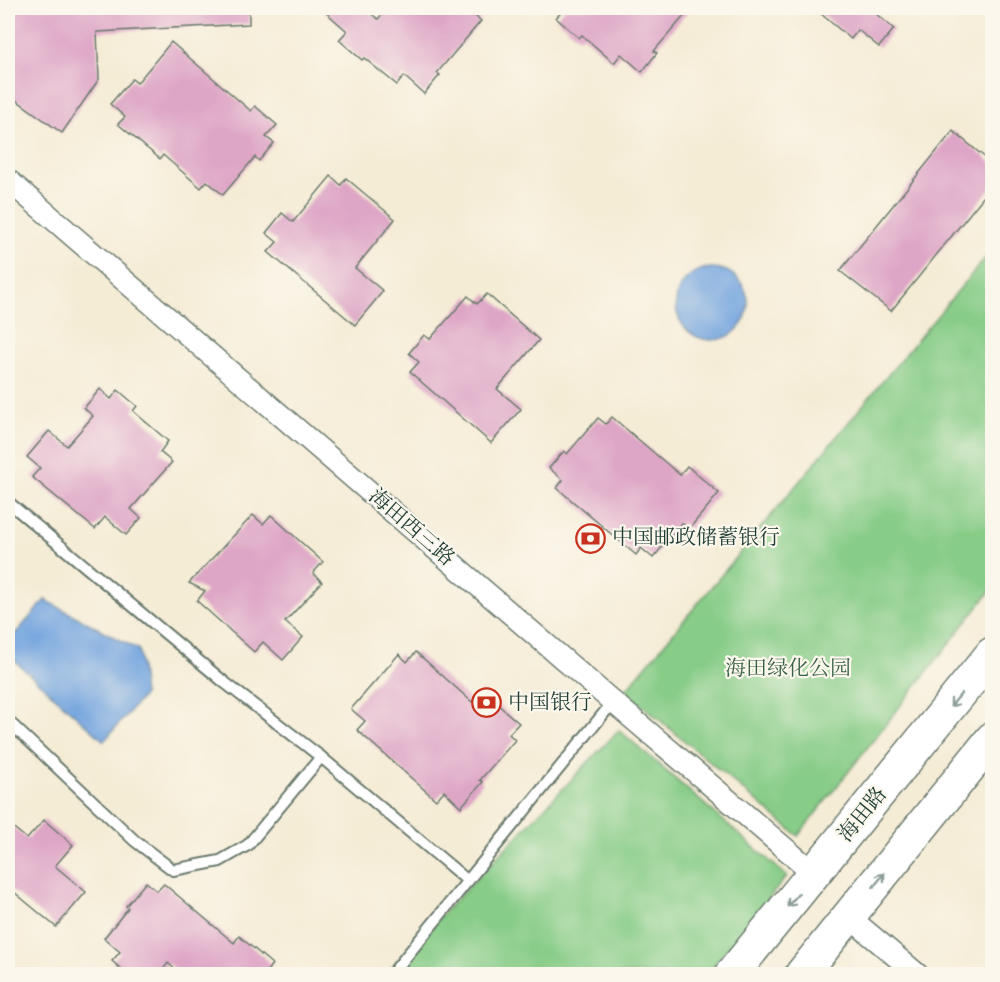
<svg xmlns="http://www.w3.org/2000/svg" width="1000" height="982" font-family="'Old Standard TT','Noto Serif SC',serif">
	<style>
		.green { fill: #87cc87; stroke: #53845e; stroke-width: 1.5 }
		.water { fill: #73a4de; stroke: #497089; stroke-width: 1.5 }
		.building { fill: #dea6c6 }
		.lines { fill: none; stroke-linecap: round; stroke-linejoin: round }
		.service-casing { stroke: #6a7a6d; stroke-width: 14 }
		.minor-casing { stroke: #6a7a6d; stroke-width: 24 }
		.primary-casing { stroke: #6a7a6d; stroke-width: 36 }
		.service { stroke: #fff; stroke-width: 10 }
		.minor { stroke: #fff; stroke-width: 21 }
		.primary { stroke: #fff; stroke-width: 33 }
		.oneway { stroke: #8f9e9a }
		.labels { text-anchor: middle; dominant-baseline: central; stroke-width: 4.5; stroke-linejoin: round; paint-order: stroke }
		.street-label { font-size: 21px; fill: #1f3d34; stroke: #fbf7ec }
		.poi-label { font-size: 21px; fill: #1f3d34; stroke: #fbf7ec; text-anchor: start }
		.park-label { font-size: 21px; fill: #396149; stroke: #fbf7ec }
	</style>
	<rect width="100%" height="100%" fill="#fbf7ec"/>
	<filter id="ink" filterUnits="userSpaceOnUse"><feTurbulence type="fractalNoise" baseFrequency=".0167" numOctaves="2"/><feDisplacementMap in="SourceGraphic" scale="12" xChannelSelector="R" yChannelSelector="G"/><feConvolveMatrix kernelMatrix="1 2 1 2 8 2 1 2 1" color-interpolation-filters="sRGB"/></filter>
	<filter id="wash" filterUnits="userSpaceOnUse"><feTurbulence type="fractalNoise" baseFrequency=".008" numOctaves="4" result="noise"/><feDisplacementMap in="SourceGraphic" scale="24" xChannelSelector="R" yChannelSelector="G"/><feGaussianBlur stdDeviation="1.35" result="paint"/><feColorMatrix in="noise" values="0 0 0 0 0 0 0 0 0 0 0 0 0 0 0 0 0 1.4 0 .05"/><feComposite in="paint" operator="in"/></filter>
	<g filter="url(#wash)">
		<rect width="100%" height="100%" fill="#f5ecd6"/>
		<!-- green -->
		<g class="green">
			<polygon points="992,250 992,589 798,836 625,691"/>
			<polygon points="619,730 787,876 707,974 385,974"/>
		</g>
		<!-- water -->
		<g class="water">
			<circle cx="712" cy="304" r="36"/>
			<polygon points="45,600 139,650 144,695 104,741 8,655 8,642"/>
		</g>
		<g id="blocks">
			<!-- building -->
			<g class="building">
				<polygon points="8,8 249,8 249,24 97,32 99,79 62,133 8,94"/>
				<polygon points="321,8 364,8 378,19 388,8 465,8 481,21 437,73 440,75 424,94 404,76 397,85 364,58 362,60 339,40 347,31"/>
				<polygon points="565,8 691,8 654,51 657,53 642,72 621,54 614,63 582,35 579,38 556,18"/>
				<polygon points="814,8 869,8 894,29 879,47 858,30 851,39"/>
				<polygon points="171,42 251,111 255,106 277,125 266,137 274,143 259,161 255,157 223,195 207,181 201,188 163,155 160,159 118,124 125,117 110,104 132,79 137,83"/>
				<polygon points="953,131 993,164 993,185 891,311 840,271"/>
				<polygon points="331,176 341,185 346,178 395,219 355,268 383,291 355,325 268,252 277,242 266,233 282,213 293,222"/>
				<polygon points="487,294 539,340 497,389 521,409 491,443 410,372 419,362 409,353 424,335 430,339 468,296 477,304"/>
				<polygon points="100,389 111,399 118,390 137,406 133,411 168,441 160,452 172,462 131,509 141,518 126,535 105,517 95,529 32,477 40,468 27,457 49,431 67,446 93,416 84,408"/>
				<polygon points="612,417 680,475 687,466 719,493 689,529 682,523 653,558 641,548 636,555 557,488 563,480 549,468 564,451 567,454 598,418 606,424"/>
				<polygon points="253,515 263,524 271,515 323,562 313,573 322,582 285,622 303,637 283,660 263,642 254,652 197,601 205,591 189,583"/>
				<polygon points="416,652 472,702 482,691 519,723 509,734 515,740 480,780 483,782 461,807 444,791 436,800 357,730 365,721 351,709 399,654 407,662"/>
				<polygon points="44,820 73,845 55,866 86,892 56,927 8,887 8,823 27,839"/>
				<polygon points="146,882 157,891 164,884 234,943 239,936 272,964 264,975 181,975 168,963 159,975 128,975 112,961 120,952 104,938 128,908 126,906"/>
			</g>
		</g>
	</g>
	<g filter="url(#ink)">
		<use href="#blocks" fill-opacity="0" stroke="#6a7a6d" stroke-width="1.5"/>
		<g class="lines">
			<defs>
				<g id="service">
					<polyline points="8,502 224,682 321,757 468,881"/>
					<polyline points="8,721 135,841 173,870 220,861 248,845 321,757"/>
					<polyline points="392,974 613,702"/>
				</g>
				<g id="minor">
					<polyline points="8,180 613,702 815,874"/>
					<polyline points="849,917 917,974"/>
				</g>
				<g id="primary">
					<polyline points="732,974 992,654"/>
					<polyline points="802,974 992,739"/>
				</g>
			</defs>
			<!-- service casing -->
			<use href="#service" class="service-casing"/>
			<!-- minor casing -->
			<use href="#minor" class="minor-casing"/>
			<!-- primary casing -->
			<use href="#primary" class="primary-casing"/>
			<!-- service -->
			<use href="#service" class="service"/>
			<!-- minor -->
			<use href="#minor" class="minor"/>
			<!-- primary -->
			<use href="#primary" class="primary"/>
		</g>
		<!-- one-way arrows -->
		<defs><path id="oneway-shaft" d="M-6 0H5M1.5-3L5.5 0L1.5 3" fill="none" stroke-width="1.6" stroke-linecap="round" stroke-linejoin="round" transform="scale(1.5)"/></defs>
		<g class="oneway">
			<use href="#oneway-shaft" transform="translate(956 700) rotate(129)"/>
			<use href="#oneway-shaft" transform="translate(879 880) rotate(-51)"/>
			<use href="#oneway-shaft" transform="translate(793 900) rotate(130)"/>
		</g>
	</g>
	<!-- icons -->
	<defs>
		<symbol id="bank-ring" viewBox="-11 -11 22 22"><circle r="9.5" fill="#fbf7ec" stroke="#c8321e" stroke-width="1.5"/><path d="M-6-4H6V4H-6ZM0-2.3a2.3 2.3 0 1 0 0 4.6a2.3 2.3 0 1 0 0-4.6Z" fill="#c8321e"/></symbol>
	</defs>
	<g fill-rule="evenodd">
		<use href="#bank-ring" x="574" y="522" width="33" height="33"/>
		<use href="#bank-ring" x="470" y="686" width="33" height="33"/>
	</g>
	<g class="labels">
		<!-- street labels -->
		<g class="street-label">
			<text transform="translate(411 528) rotate(41)">海田西三路</text>
			<text transform="translate(863 815) rotate(-51)">海田路</text>
		</g>
		<!-- poi labels -->
		<g class="poi-label">
			<text x="612" y="538">中国邮政储蓄银行</text>
			<text x="508" y="703">中国银行</text>
		</g>
		<!-- park labels -->
		<g class="park-label">
			<text x="788" y="669">海田绿化公园</text>
		</g>
	</g>
	<!-- margin -->
	<rect width="1000" height="982" fill="none" stroke="#fbf7ec" stroke-width="30"/>
</svg>
